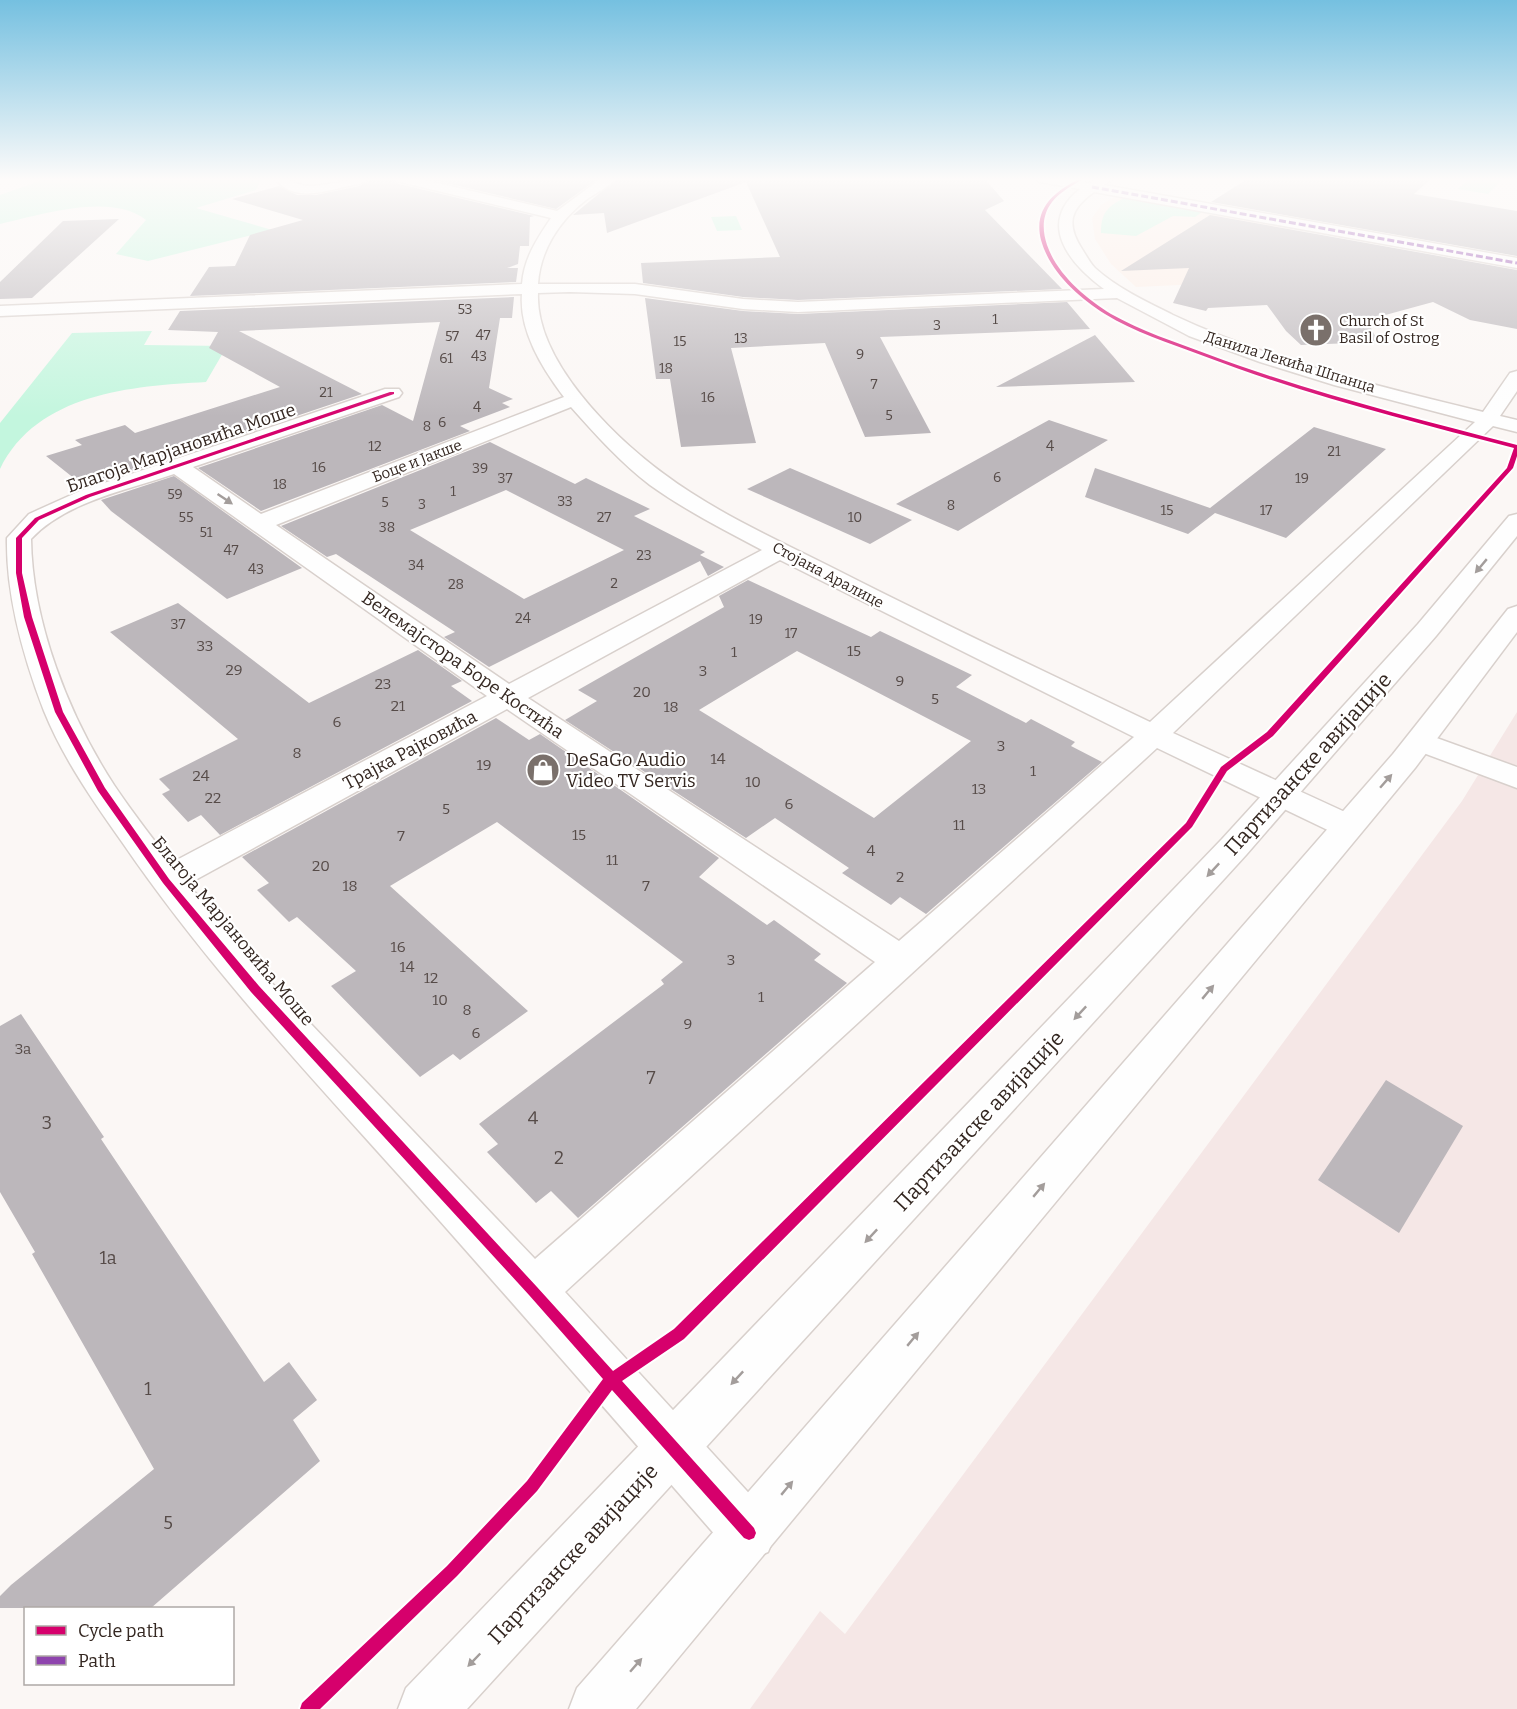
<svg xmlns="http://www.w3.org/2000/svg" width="1517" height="1709" font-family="Bitter,serif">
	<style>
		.commercial { fill: #f5e7e6 }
		.built { fill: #fdeee6 }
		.green { fill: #c3f6de }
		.building { fill: #bcb7bb; fill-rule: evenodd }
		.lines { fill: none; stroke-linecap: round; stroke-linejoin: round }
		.minor-casing { stroke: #d8d0cc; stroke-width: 3 }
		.secondary-casing { stroke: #d8d0cc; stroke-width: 3 }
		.minor { fill: #fefefe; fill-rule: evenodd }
		.secondary { fill: #fefefe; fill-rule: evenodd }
		.quiet { stroke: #8e44ad; stroke-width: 3; stroke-dasharray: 7 3; stroke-linecap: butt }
		.cycleway-casing { stroke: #fff; stroke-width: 4 }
		.cycleway { fill: #d6006c; fill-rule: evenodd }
		.oneway { fill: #a39d9b }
		.labels { text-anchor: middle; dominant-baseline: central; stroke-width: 4.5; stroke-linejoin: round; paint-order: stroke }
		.far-number-label { font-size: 14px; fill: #564b48 }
		.far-poi-label { font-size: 15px; fill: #342721; stroke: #fff; text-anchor: start }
		.far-street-label { font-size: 15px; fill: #342721; stroke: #fff }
		.number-label { font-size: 15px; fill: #564b48 }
		.street-label { font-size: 18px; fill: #342721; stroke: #fff }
		.poi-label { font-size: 18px; fill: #342721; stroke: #fff; text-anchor: start }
		.near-number-label { font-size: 18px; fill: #564b48 }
		.near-street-label { font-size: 21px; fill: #342721; stroke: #fff }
	</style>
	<rect width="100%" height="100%" fill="#fbf7f5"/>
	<!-- commercial -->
	<polygon class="commercial" points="1517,712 1517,1709 750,1709 820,1611 845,1634 1462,801"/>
	<!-- built -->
	<polygon class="built" points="1116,196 1293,229 1287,235 1291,280 1136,287 1111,264 1095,239 1092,218 1101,205"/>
	<!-- green -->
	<g class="green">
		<path d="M48,178h214l-6,12 -60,18 76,22 -124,31 -32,-7 30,-34c-35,-28 -106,-5 -146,4v-29z"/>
		<polygon points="1470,178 1504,178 1488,194 1458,189"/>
		<path d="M1124,198l78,14 -7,5 -22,-1 -37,20 -35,-3c0,-20 6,-26 23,-35z"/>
		<polygon points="736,216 742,230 717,231 711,217"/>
		<path d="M152,331l-8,14 83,1 -21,36c-74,4 -169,11 -206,87v-46l72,-90z"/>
	</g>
	<!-- building -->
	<g class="building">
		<polygon points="372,178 393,178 395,183 534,216 530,217 529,246 520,246 518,264 507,268 518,268 516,282 190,296 209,267 235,266 250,235 303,220 232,199 279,186 297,195 316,195 359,186"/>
		<polygon points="425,178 599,178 556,209"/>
		<polygon points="618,178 984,178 1004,201 985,210 1062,289 798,300 743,297 643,283 641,263 780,257 746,182 607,233 604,213 573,215"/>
		<polygon points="1249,178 1432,178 1414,194 1517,211 1517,256 1211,202"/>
		<polygon points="1210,215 1517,270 1517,329 1470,320 1433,302 1367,320 1378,342 1301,345 1286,331 1267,305 1208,308 1206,311 1173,303 1189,268 1121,271"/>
		<polygon points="119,219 32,298 0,299 0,282 63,221"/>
		<polygon points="514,297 512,318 500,318 489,388 513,399 502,403 510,407 460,426 470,431 261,511 198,468 382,405 413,421 440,322 239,331 362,394 85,487 46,456 82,445 75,440 125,425 135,433 280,387 209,348 218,332 168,330 180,311"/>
		<polygon points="645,298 743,311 798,314 1067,302 1090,329 880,337 931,433 865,437 825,343 731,348 756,443 681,447 670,379 656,379"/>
		<polygon points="1095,335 1135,382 996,387"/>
		<polygon points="1049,420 1108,440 958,531 896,504"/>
		<polygon points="1314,427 1386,449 1286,538 1215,513 1188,534 1085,497 1095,468 1210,508"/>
		<path d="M490,442l85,42 11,-6 64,31 -16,7 71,36 -5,3 24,12 -16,9 -8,-15 -211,106 -45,-30 11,-5 -119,-78 -9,3 -46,-31zM506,490l45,23 73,37 -100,49 -114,-69z"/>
		<polygon points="790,468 912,520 870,544 747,489"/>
		<polygon points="174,476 302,568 227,599 111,511 101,500"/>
		<path d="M748,580l123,57 9,-6 92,44 -16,12 70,36 5,-4 44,23 -4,4 31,16 -176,152 -26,-17 -9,8 -49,-32 7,-5 -74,-50 -29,20 -181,-118 32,-19 -19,-11 146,-83 -5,-11zM797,651l49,25 125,65 -97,77 -175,-108z"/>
		<polygon points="178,603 309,703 418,650 462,681 451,686 472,701 220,835 201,815 188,822 162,794 170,790 159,779 238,739 110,632"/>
		<polygon points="496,718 529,740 540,734 719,858 699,877 767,925 774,920 821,954 814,960 847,983 578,1218 551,1191 536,1203 487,1152 498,1144 479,1124 664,984 661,980 683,962 497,822 390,886 528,1011 460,1060 453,1054 420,1077 331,986 356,971 297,917 289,922 257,890 269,883 242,857"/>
		<polygon points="21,1014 104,1137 101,1139 264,1382 289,1362 317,1400 293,1420 320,1461 151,1608 0,1608 0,1596 11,1585 154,1469 32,1254 35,1252 0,1192 0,1026"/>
		<polygon points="1386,1080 1463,1126 1399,1233 1318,1180"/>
	</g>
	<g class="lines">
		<defs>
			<g id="minor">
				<path d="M275,178h13c17,18 59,-1 82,0 -6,6 -17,7 -26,9 -23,6 -54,14 -69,-9z"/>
				<path d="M395,178h21l141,33 45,-33h14c-6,9 -21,15 -30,22 -26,20 -46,50 -48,84h97l108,15 55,3 306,-13c-34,-25 -68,-65 -24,-100l-40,-7 -6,-4h26l29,5 10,-5h15l-10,7 413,73v10l-423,-76c-24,17 -28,32 -12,57 4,6 8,14 13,19 22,20 52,34 78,47 98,46 205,71 310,97l27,-39 7,-2v20l-17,25 17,4v12l-24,-6 -320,307 185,85 5,8 -5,8 -11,3 -11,-3 -179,-86 -592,544 203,222 8,19 -8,19 -19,8 -19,-8c-99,-114 -198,-227 -298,-340 -107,-120 -219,-237 -310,-370 -29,-41 -59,-84 -78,-131 -21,-55 -38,-115 -37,-173l22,-24 51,-23 305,-102h14l3,4 -3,4 -206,70 68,47 303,-117c-22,-29 -45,-66 -42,-103l-522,22v-10l522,-22c2,-26 15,-45 29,-66l-155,-37zM570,292l65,2 108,15 55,3 319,-14 72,38 71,26 74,23 141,37 -325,300c-105,-50 -211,-100 -315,-153 -57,-29 -119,-56 -171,-95 -50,-37 -129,-113 -126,-181zM571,407c25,28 50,56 79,78 35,25 74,45 112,65l-253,134 -233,-159zM174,474l313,222 -316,167c-19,-26 -39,-51 -57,-78 -45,-69 -82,-163 -83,-246 34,-37 96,-49 143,-65zM780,560l354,177 -235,204 -371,-243zM507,709l368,253 -340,297 -267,-280 -80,-95z"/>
				<polygon points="1420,732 1517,767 1517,788 1410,748 1405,741 1410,734"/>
			</g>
			<g id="secondary">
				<polygon points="1517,514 1517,536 1436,636 1246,855 467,1709 398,1709 406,1688 1222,839 1418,624 1509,516"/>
				<polygon points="1517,606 1517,632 1415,768 636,1709 569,1709 577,1688 1393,754 1508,609"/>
			</g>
		</defs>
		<!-- minor casing -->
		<use href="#minor" class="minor-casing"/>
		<!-- secondary casing -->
		<use href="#secondary" class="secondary-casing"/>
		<!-- minor -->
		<use href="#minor" class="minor"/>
		<!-- secondary -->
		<use href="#secondary" class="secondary"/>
		<!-- quiet -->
		<polyline class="quiet" points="1092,187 1517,263"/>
		<defs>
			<path id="cycleway" d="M1081,178h4c-12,7 -24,13 -33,24 -10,13 -10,28 -5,43 10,29 38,53 64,69 30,17 64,28 96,40 101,38 206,64 310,91v11l-4,12 -240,268 -46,35 -35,56 -508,512 -62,42 132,147 2,5 -2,5 -5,2 -5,-2 -132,-148 -75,101 -80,85 -137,133h-20l2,-6 145,-137 80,-85 76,-102 -74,-84 -278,-303 -88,-109 -65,-92 -43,-79 -31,-95 -8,-44v-35l19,-20 51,-23 304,-103h4v2l-304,103 -51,23 -17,18v35l10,44 31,95 42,76 64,91 90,107 278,301 76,84 61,-42 512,-506 35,-56 46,-35 240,-264 7,-20c-105,-27 -211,-54 -313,-93 -32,-12 -67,-23 -96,-41 -27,-17 -55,-42 -64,-74 -8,-32 14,-49 40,-62z"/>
		</defs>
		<!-- cycleway casing -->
		<use href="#cycleway" class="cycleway-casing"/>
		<!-- cycleway -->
		<use href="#cycleway" class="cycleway"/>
	</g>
	<!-- one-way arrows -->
	<defs><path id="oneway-solid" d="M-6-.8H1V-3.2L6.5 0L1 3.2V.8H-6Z" transform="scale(1.5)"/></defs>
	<g class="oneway">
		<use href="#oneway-solid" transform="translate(225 499) rotate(34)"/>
		<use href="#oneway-solid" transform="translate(1481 566) rotate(130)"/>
		<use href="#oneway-solid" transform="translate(1386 781) rotate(-49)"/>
		<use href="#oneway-solid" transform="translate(1213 870) rotate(133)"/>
		<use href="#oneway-solid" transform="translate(1208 992) rotate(-50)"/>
		<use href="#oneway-solid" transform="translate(1080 1013) rotate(133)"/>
		<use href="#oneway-solid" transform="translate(1039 1190) rotate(-50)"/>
		<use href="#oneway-solid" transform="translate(871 1236) rotate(133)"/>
		<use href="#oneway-solid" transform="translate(913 1339) rotate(-50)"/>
		<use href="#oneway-solid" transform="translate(737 1378) rotate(133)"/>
		<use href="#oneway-solid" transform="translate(787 1488) rotate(-50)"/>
		<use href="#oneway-solid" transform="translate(474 1660) rotate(134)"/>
		<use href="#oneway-solid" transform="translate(636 1665) rotate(-49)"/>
	</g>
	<!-- sky -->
	<linearGradient id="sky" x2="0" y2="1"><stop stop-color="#75c0e0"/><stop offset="0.43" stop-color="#fdfbfa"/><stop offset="1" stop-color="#fdfbfa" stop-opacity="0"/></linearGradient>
	<rect width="1517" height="417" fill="url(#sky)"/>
	<!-- icons -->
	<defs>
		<symbol id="church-disc" viewBox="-11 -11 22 22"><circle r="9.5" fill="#7a706b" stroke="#fff"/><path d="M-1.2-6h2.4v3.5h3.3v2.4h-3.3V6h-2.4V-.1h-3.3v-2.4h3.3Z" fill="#fff"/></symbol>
		<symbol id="shop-disc" viewBox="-11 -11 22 22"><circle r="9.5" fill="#7a706b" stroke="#fff"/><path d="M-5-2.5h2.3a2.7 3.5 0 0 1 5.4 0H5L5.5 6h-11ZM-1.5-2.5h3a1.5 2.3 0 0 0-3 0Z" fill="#fff"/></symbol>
	</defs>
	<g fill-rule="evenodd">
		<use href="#church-disc" x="1297" y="311" width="38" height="38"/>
		<use href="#shop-disc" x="524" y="751" width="38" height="38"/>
	</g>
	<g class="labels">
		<!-- far-number labels -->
		<g class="far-number-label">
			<text x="465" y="309">53</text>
			<text x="995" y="319">1</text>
			<text x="937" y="325">3</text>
			<text x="483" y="335">47</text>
			<text x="452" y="336">57</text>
			<text x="741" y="338">13</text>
			<text x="680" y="341">15</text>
			<text x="860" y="354">9</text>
			<text x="479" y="356">43</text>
			<text x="446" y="358">61</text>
			<text x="666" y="368">18</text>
			<text x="874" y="384">7</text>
			<text x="326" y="392">21</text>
			<text x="708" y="397">16</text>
			<text x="477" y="407">4</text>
			<text x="889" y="415">5</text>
			<text x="442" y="422">6</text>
			<text x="427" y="426">8</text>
			<text x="375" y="446">12</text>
			<text x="1050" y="446">4</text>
			<text x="1334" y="451">21</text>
			<text x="319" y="467">16</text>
			<text x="480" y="468">39</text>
			<text x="997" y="477">6</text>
			<text x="505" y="478">37</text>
			<text x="1302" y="478">19</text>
			<text x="280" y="484">18</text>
			<text x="453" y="491">1</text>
			<text x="175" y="494">59</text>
			<text x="565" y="501">33</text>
			<text x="385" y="502">5</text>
			<text x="422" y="504">3</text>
			<text x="951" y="505">8</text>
			<text x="1167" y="510">15</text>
			<text x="1266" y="510">17</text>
			<text x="186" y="517">55</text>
			<text x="604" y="517">27</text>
			<text x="855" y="517">10</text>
			<text x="387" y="527">38</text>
			<text x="206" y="532">51</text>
			<text x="231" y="550">47</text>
			<text x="644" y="555">23</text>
			<text x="416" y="565">34</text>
			<text x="256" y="569">43</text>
			<text x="614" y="583">2</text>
			<text x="456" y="584">28</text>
			<text x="523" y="618">24</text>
			<text x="756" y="619">19</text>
			<text x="178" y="624">37</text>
			<text x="791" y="633">17</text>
		</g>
		<!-- far-poi labels -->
		<g class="far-poi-label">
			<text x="1339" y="321">Church of St<tspan x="1339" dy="17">Basil of Ostrog</tspan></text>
		</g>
		<!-- far-street labels -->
		<g class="far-street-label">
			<text transform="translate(1290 362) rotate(17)">Данила Лекића Шпанца</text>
			<text transform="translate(417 461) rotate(-21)">Боце и Јакше</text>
			<text transform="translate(828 575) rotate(28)">Стојана Аралице</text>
		</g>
		<!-- number labels -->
		<g class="number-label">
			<text x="205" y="646">33</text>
			<text x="854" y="651">15</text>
			<text x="734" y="652">1</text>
			<text x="234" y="670">29</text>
			<text x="703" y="671">3</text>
			<text x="900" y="681">9</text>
			<text x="383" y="684">23</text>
			<text x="642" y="692">20</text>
			<text x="935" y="699">5</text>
			<text x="398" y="706">21</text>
			<text x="671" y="707">18</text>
			<text x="337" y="722">6</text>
			<text x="1001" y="746">3</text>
			<text x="297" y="753">8</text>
			<text x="718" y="759">14</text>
			<text x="484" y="765">19</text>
			<text x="1033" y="771">1</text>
			<text x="201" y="776">24</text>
			<text x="753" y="782">10</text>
			<text x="979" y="789">13</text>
			<text x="213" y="798">22</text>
			<text x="789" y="804">6</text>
			<text x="446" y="809">5</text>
			<text x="959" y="825">11</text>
			<text x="579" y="835">15</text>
			<text x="401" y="836">7</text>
			<text x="871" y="851">4</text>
			<text x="612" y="860">11</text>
			<text x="321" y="866">20</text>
			<text x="900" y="877">2</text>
			<text x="350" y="886">18</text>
			<text x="646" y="886">7</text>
			<text x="398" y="947">16</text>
			<text x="731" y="960">3</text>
			<text x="407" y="967">14</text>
			<text x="431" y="978">12</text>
			<text x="761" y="997">1</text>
			<text x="440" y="1000">10</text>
			<text x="467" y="1010">8</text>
			<text x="688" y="1024">9</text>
			<text x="476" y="1033">6</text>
			<text x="23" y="1049">3a</text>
		</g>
		<!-- street labels -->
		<g class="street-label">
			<text transform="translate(181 448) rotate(-19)">Благоја Марјановића Моше</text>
			<text transform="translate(463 665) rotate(35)">Велемајстора Боре Костића</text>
			<text transform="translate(410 750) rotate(-28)">Трајка Рајковића</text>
			<text transform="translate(233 931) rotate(50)">Благоја Марјановића Моше</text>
		</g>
		<!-- poi labels -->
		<g class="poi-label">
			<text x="566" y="760">DeSaGo Audio<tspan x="566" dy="21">Video TV Servis</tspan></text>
		</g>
		<!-- near-number labels -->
		<g class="near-number-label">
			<text x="651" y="1078">7</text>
			<text x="533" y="1118">4</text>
			<text x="47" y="1123">3</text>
			<text x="559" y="1158">2</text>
			<text x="108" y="1258">1a</text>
			<text x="148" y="1389">1</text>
			<text x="168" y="1523">5</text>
		</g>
		<!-- near-street labels -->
		<g class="near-street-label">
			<text transform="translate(1308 764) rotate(-48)">Партизанске авијације</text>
			<text transform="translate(979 1121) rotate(-47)">Партизанске авијације</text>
			<text transform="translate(573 1554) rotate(-47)">Партизанске авијације</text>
		</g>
	</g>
	<!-- legend -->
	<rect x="24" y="1607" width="210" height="78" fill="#ffffff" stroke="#aea9a6" stroke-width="1.5"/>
	<rect x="36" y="1626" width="30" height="9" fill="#d6006c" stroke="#aea9a6" stroke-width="1.5"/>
	<text x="78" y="1637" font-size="18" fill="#342721">Cycle path</text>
	<rect x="36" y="1656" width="30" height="9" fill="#8e44ad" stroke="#aea9a6" stroke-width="1.5"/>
	<text x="78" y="1667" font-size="18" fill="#342721">Path</text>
</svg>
